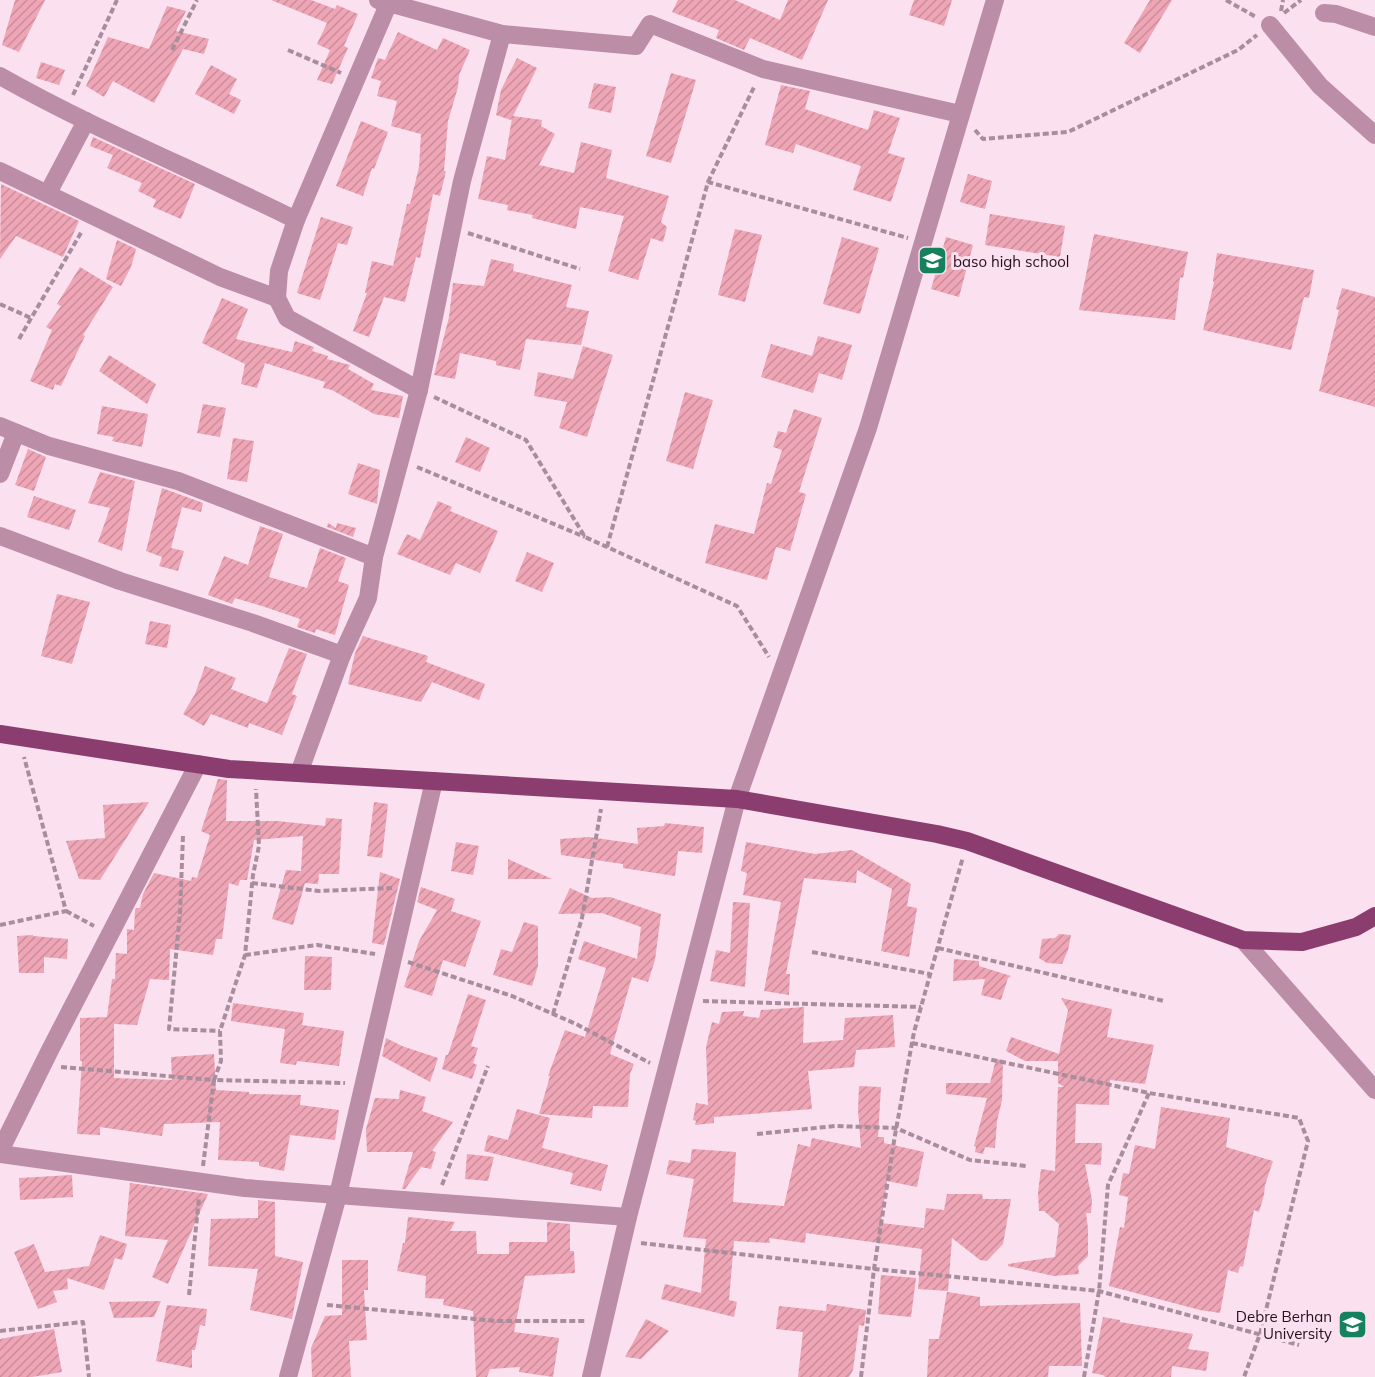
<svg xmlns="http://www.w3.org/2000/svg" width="1375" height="1377" font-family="Mulish,sans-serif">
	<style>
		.building { fill: url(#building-hatch) }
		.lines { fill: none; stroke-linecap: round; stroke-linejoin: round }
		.path { stroke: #a88e9d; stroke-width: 4; stroke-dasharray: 6 3; stroke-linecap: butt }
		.minor { stroke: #bb8da6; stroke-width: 18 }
		.major { stroke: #8c3d6f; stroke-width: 18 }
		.labels { text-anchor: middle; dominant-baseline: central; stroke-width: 6; stroke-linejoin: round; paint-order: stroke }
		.poi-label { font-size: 15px; fill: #260f1d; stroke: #fbe0ef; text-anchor: start }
	</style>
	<defs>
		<pattern id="building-hatch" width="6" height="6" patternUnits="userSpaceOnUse" patternTransform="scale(1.5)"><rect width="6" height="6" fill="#eea5b5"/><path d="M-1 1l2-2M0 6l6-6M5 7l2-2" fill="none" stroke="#cc8d9b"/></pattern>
	</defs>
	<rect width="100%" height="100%" fill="#fbe0ef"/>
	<!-- building -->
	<g class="building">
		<polygon points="15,0 45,0 19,52 2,45"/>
		<polygon points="271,0 311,0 335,9 337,5 358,14 344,46 348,48 332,84 317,80 330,50 317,44 327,23"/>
		<polygon points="678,0 735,0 780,20 788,0 828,0 802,60 750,38 744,50 716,38 719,30 672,12"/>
		<polygon points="914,0 952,0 944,26 909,15"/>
		<polygon points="1150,0 1172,0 1140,53 1124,43"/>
		<polygon points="167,6 186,11 176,31 209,39 204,54 183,49 154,103 113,81 104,97 86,86 108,37 149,49"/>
		<polygon points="398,32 437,50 443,38 470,50 459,75 458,87 448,121 444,171 446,171 440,196 433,194 420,258 416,257 405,302 384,297 369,337 353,331 367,293 365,293 372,261 393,266 407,204 410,204 419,167 421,134 391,126 397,101 377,96 381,81 371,78 378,58 385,60"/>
		<polygon points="517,58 537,68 513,116 542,120 541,126 555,134 539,165 574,173 581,142 612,150 606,178 669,196 661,222 667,227 663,242 651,238 638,280 608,271 624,216 580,207 576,229 532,218 533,215 507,210 508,205 478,199 487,156 505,160 512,118 511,120 496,115 501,90"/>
		<polygon points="41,62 65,70 59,85 36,78"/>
		<polygon points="211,65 237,79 229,94 241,100 234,114 195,94"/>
		<polygon points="671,73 696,80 671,163 646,156"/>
		<polygon points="594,83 616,87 611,113 588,108"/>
		<polygon points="781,85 810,91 805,109 868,130 874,110 900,118 888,153 905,158 891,202 853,190 861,166 796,144 793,153 765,145"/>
		<polygon points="361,121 388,132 374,169 372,168 363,196 336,186"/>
		<polygon points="93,137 195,184 181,219 153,207 156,200 138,191 142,183 107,168 113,155 90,146"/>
		<polygon points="968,174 992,181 985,209 960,202"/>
		<polygon points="1,184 79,221 63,257 16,236 0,259"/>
		<polygon points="990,214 1065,226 1060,257 985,245"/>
		<polygon points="321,217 353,227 347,245 338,243 320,300 297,293"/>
		<polygon points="735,229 762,235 745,302 718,295"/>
		<polygon points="1094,234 1188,252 1183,278 1180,277 1175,320 1079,310"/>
		<polygon points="842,237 879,248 860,314 823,304"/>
		<polygon points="946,237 973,245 959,297 931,289"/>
		<polygon points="117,240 136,249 131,267 121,286 106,279"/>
		<polygon points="1217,253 1314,270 1309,298 1304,297 1291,350 1203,330 1214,282 1213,281"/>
		<polygon points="491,259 514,264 513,271 572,285 566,307 589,311 581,345 526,339 520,370 496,365 496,361 460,353 455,379 434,375 449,317 453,283 484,286"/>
		<polygon points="80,267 113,287 83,335 85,336 61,386 55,384 53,390 30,381 52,330 46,327 61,306 57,304"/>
		<polygon points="1342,288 1375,297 1375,407 1319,391 1339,310 1336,309"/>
		<polygon points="222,298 248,309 236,339 292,352 295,341 314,347 312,351 328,356 327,359 350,365 348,369 374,384 371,390 403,396 399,418 374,414 332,390 323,388 325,382 265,363 257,388 241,384 245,364 202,343"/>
		<polygon points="818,336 852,345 842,380 819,373 813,393 761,377 771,344 812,356"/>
		<polygon points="583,346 613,355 587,437 559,428 567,402 534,396 538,372 573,379"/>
		<polygon points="109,355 156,384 147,404 99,371"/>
		<polygon points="685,392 713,400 693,469 666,461"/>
		<polygon points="203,404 226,408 220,437 197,433"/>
		<polygon points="102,406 148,414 142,447 112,441 114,437 97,434"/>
		<polygon points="794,409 822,418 799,492 806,494 790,551 776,547 767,580 705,563 715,524 754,534 767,483 771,484 782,450 773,447 778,431 786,433"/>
		<polygon points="466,437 490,448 480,472 455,462"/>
		<polygon points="233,438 254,441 247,482 227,479"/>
		<polygon points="28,449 46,457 34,491 15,485"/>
		<polygon points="358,463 380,470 377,504 348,494"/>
		<polygon points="100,472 135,481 122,551 98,542 110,508 88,503"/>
		<polygon points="162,488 203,503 201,512 182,507 171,548 184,551 178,571 159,566 162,557 146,551"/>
		<polygon points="34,496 76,510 69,530 27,517"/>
		<polygon points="438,501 452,507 450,511 498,531 480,573 456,563 450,575 397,554 407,534 420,540"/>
		<polygon points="328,523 336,528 337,523 356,528 353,537 327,527"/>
		<polygon points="260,526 283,534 269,577 307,588 320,548 346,558 338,581 349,585 335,635 316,629 315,633 297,627 300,619 262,606 235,598 232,604 208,595 224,556 248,565"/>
		<polygon points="527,552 554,563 542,592 515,581"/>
		<polygon points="57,594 90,602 72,664 41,656"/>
		<polygon points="150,621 171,625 167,648 145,644"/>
		<polygon points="363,636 428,656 426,662 485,684 479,700 432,682 421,702 348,684 355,653"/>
		<polygon points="289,648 307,654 292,694 297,696 282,735 249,723 248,728 211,714 204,726 183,714 195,694 205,666 236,678 231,689 267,703"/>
		<polygon points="218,779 227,780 226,821 277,821 325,826 326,818 342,819 339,874 319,874 318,884 305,883 293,925 272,919 286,870 301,871 303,836 254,840 247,880 240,880 238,886 229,883 222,939 216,939 213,955 170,949 169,980 150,979 137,1025 114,1024 114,1078 172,1080 171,1057 214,1054 216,1090 249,1092 249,1094 301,1095 300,1105 339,1110 335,1140 290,1135 284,1171 259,1166 259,1162 218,1160 220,1122 164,1124 162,1136 100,1127 100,1135 77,1134 82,1061 80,1061 80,1018 107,1017 112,979 115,979 116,953 127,954 127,929 134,930 135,910 136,908 140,908 143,894 154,873 191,881 192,877 197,878 210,835 201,831"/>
		<polygon points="149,802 100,880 79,879 66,841 105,838 103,805"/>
		<polygon points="374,802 388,804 382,858 367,856"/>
		<polygon points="665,823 704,827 702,853 678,851 675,876 623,868 623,864 561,855 560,839 589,837 638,844 637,828 664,826"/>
		<polygon points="456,842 479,846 473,875 451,871"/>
		<polygon points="746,842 815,854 852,850 911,884 907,906 917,908 909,957 881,951 892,889 857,870 856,883 804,878 786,974 790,974 789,995 764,991 781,902 743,895 747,873 741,871"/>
		<polygon points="508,859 552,879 508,879"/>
		<polygon points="380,872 400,879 384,945 372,943"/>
		<polygon points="421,887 455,899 451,911 481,921 465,967 443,960 432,996 404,987 419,941 437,910 417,902"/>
		<polygon points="570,888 592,898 610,897 661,914 655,960 648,982 632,977 610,1054 634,1064 630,1074 628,1107 593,1106 592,1118 539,1114 550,1076 548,1076 565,1030 585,1037 606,968 578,959 584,941 637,959 641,927 602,913 558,914"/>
		<polygon points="733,902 750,903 745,987 710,981 716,950 730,953"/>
		<polygon points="524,922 538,926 538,966 532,986 493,975 501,949 512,952"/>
		<polygon points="1059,934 1071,935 1068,950 1062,964 1047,963 1039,958 1042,939 1055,938"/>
		<polygon points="33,935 33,936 68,939 67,959 44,957 44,973 19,973 17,936"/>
		<polygon points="305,956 332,957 331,990 304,990"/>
		<polygon points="954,959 979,961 979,966 1011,976 1008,978 1001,1000 981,995 985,979 953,981"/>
		<polygon points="468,994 486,1000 471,1046 478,1048 473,1063 477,1065 472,1079 442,1069 446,1055 448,1055"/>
		<polygon points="1061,998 1112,1009 1107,1037 1154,1045 1145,1084 1110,1080 1109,1105 1076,1104 1075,1143 1102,1143 1101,1165 1085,1164 1092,1200 1091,1213 1086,1213 1088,1229 1088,1256 1078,1266 1079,1274 1054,1276 1008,1266 1008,1264 1055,1257 1059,1224 1044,1211 1039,1211 1038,1192 1041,1169 1055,1171 1058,1087 1064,1087 1058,1083 1058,1061 1025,1061 1006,1051 1011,1037 1059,1054 1068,1010"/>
		<polygon points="233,1003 304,1013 302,1025 344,1031 339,1066 297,1061 296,1065 280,1063 285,1029 231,1021"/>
		<polygon points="804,1007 803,1043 843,1040 845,1018 893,1015 895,1047 856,1050 854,1067 808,1071 812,1109 714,1117 714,1123 695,1125 696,1121 693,1120 696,1103 708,1105 706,1047 712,1022 719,1024 722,1012 744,1011 743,1016 759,1018 761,1010"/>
		<polygon points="386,1038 402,1046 438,1058 430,1082 382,1056"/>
		<polygon points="996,1059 1003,1060 1002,1100 997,1121 995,1148 985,1147 983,1154 975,1152 976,1147 974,1146 987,1098 946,1094 946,1083 990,1083"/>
		<polygon points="859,1086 881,1087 878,1137 884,1137 884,1143 924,1152 917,1187 887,1181 881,1223 924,1228 926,1208 944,1210 947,1194 982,1194 983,1199 1011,1199 1003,1244 987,1261 980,1260 952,1238 948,1291 918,1289 922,1249 806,1233 805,1243 769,1238 770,1243 734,1241 729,1300 737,1302 734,1317 661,1299 665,1284 701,1293 706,1239 683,1237 694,1179 666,1174 669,1160 690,1163 692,1149 736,1152 733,1202 784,1206 798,1144 810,1147 812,1138 861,1148 858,1110"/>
		<polygon points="400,1090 426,1097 422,1111 453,1122 432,1151 436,1152 431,1169 421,1167 405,1189 402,1189 413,1152 367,1152 366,1129 375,1098 399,1099"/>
		<polygon points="1161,1107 1230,1118 1226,1147 1273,1161 1265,1185 1264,1195 1259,1212 1254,1210 1243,1267 1240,1266 1238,1273 1228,1270 1220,1313 1200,1310 1109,1286 1120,1227 1124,1228 1128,1197 1119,1195 1123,1173 1129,1174 1135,1145 1155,1149"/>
		<polygon points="517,1109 550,1118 542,1148 608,1165 601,1191 570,1184 573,1173 484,1151 488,1135 508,1140"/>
		<polygon points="467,1154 494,1157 488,1181 465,1179"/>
		<polygon points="72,1175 73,1197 20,1200 19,1178"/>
		<polygon points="130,1183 208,1194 168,1284 152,1277 168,1240 125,1236"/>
		<polygon points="258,1200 275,1202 275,1256 303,1262 292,1319 250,1310 258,1269 208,1266 211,1219 258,1218"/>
		<polygon points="408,1217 455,1222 450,1231 476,1231 477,1254 509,1254 509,1242 547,1242 547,1222 570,1224 570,1251 574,1251 575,1273 525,1276 514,1332 559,1338 553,1377 519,1372 520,1367 490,1369 487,1377 476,1377 473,1311 443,1305 444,1299 425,1298 426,1276 397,1271 403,1243 405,1243"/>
		<polygon points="100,1235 127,1244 122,1260 115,1258 104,1290 67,1278 68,1289 53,1291 57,1302 38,1309 14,1252 34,1244 45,1272 89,1266"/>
		<polygon points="342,1260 368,1260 368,1290 364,1290 367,1340 349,1341 351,1377 312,1377 311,1348 325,1316 342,1315"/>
		<polygon points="881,1275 916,1278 911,1317 878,1314"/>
		<polygon points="947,1292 980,1297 980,1306 1080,1303 1082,1366 1049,1366 1048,1377 927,1377 929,1339 939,1339"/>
		<polygon points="161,1301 154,1317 114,1318 109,1302"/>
		<polygon points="827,1304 866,1310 864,1326 859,1325 853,1370 849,1377 798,1377 803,1332 776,1329 779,1306 826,1311"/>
		<polygon points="167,1305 207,1309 205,1326 200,1325 195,1350 192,1350 192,1368 156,1361"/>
		<polygon points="1103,1317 1120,1320 1120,1322 1193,1334 1188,1349 1209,1352 1206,1371 1172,1366 1171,1377 1105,1377 1103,1375 1092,1373"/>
		<polygon points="646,1319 669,1331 641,1359 625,1357"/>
		<polygon points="54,1329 62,1372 32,1377 0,1377 0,1339"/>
	</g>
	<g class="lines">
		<!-- path -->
		<g class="path">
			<polyline points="1226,0 1256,17"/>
			<polyline points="1281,11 1283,0"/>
			<polyline points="1284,13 1301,0"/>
			<polyline points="172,50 197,0"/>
			<polyline points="288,50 341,73"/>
			<polyline points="73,95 117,0"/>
			<polyline points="975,130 983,139 1068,132 1238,50 1257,35"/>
			<polyline points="708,182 755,85"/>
			<polyline points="468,233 580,269"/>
			<polyline points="0,304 31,318"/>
			<polyline points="19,339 82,231"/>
			<polyline points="434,397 526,440 585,537 737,606 769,657"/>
			<polyline points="417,467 585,537"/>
			<polyline points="607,547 708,182 908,238"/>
			<polyline points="183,836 180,913 169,1029 220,1031"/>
			<polyline points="252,883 319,891 392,888"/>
			<polyline points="66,911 94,926"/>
			<polyline points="0,925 66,911 24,757"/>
			<polyline points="938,948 1164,1001"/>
			<polyline points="812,952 930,974"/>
			<polyline points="245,955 317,945 375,954"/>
			<polyline points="408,962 512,996 576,1024 650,1063"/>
			<polyline points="703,1001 921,1007"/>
			<polyline points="553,1014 582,918 601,809"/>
			<polyline points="912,1043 1149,1093 1299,1118 1308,1141 1260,1334 1244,1377"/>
			<polyline points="61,1067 214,1080 221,1061 220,1031 245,955 253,875 259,846 256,789"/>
			<polyline points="757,1134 835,1126 896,1128 970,1160 1026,1166"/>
			<polyline points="203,1166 214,1080 345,1083"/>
			<polyline points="442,1185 488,1066"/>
			<polyline points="641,1243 874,1269 1099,1291 1299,1345"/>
			<polyline points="189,1295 199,1198"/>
			<polyline points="327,1305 496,1321 586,1321"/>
			<polyline points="0,1331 83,1322 89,1377"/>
			<polyline points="861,1377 874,1269 895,1135 914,1032 963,857"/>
			<polyline points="1084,1377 1099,1291 1108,1185 1149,1093"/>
		</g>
		<!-- minor -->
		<g class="minor">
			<polyline points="378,0 502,34 636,46 650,24 763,69 960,114"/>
			<polyline points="390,0 296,220 279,271 277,298 287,318 419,390"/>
			<polyline points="1324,13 1336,14 1375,27"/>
			<polyline points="1270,25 1320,86 1375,135"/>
			<path d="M0,76c95,54 198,95 296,144"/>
			<polyline points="0,171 220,277 277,298"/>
			<polyline points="48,193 86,121"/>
			<polyline points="0,426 49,446 178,481 374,557 368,598 342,655"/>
			<polyline points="0,474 16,433"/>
			<polyline points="0,536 120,581 253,623 342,655 299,773"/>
			<polyline points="374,557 419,390 462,181 502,34"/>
			<polyline points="1243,940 1375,1090"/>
			<polyline points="0,1151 50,1050 198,764"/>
			<polyline points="0,1154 245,1188 628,1217"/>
			<polyline points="288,1377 338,1195 434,781"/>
			<polyline points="591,1377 628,1217 737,799 868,428 995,0"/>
		</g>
		<!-- major -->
		<polyline class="major" points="0,734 229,769 737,799 937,834 967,841 1243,940 1302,942 1356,927 1375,916"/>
	</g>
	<!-- icons -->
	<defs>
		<symbol id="school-square" viewBox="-11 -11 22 22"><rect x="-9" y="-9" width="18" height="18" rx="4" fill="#15815d" stroke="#fbe0ef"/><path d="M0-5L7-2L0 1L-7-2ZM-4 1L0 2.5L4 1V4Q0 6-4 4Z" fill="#fff"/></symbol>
		<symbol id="university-square" viewBox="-11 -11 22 22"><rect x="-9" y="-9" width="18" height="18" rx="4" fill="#15815d" stroke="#fbe0ef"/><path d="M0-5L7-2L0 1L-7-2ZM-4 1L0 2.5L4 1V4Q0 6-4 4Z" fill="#fff"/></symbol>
	</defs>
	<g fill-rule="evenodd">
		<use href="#school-square" x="916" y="244" width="33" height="33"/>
		<use href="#university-square" x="1336" y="1308" width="33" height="33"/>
	</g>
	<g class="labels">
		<!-- poi labels -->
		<g class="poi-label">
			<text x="953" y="261">baso high school</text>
			<text x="1332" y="1316" text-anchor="end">Debre Berhan<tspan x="1332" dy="17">University</tspan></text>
		</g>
	</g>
</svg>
